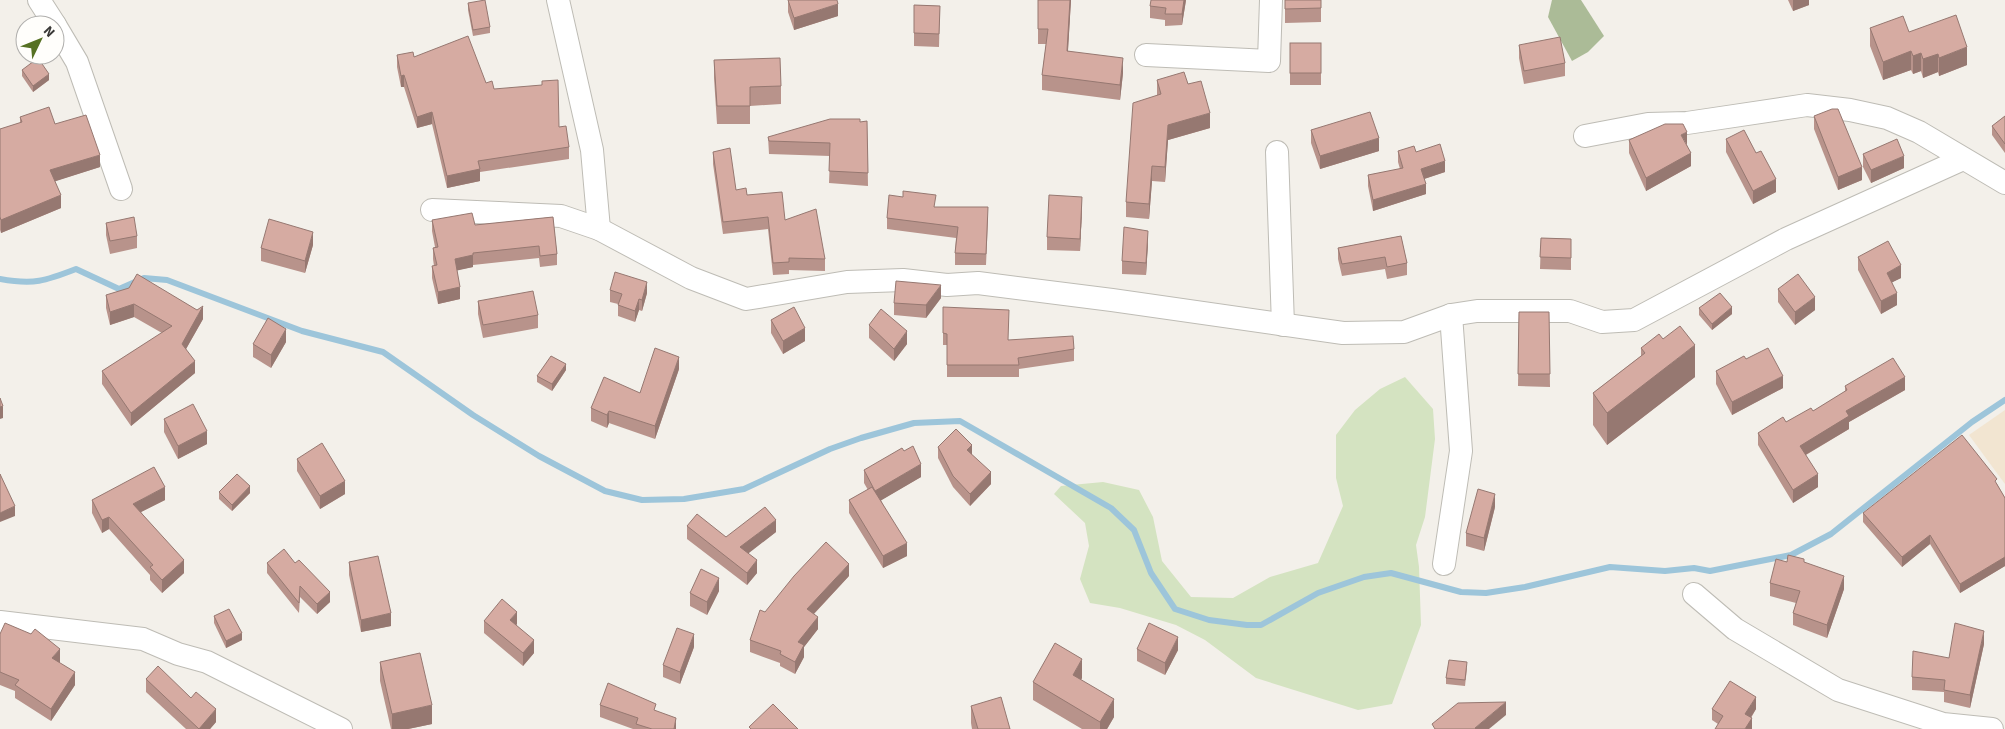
<svg xmlns="http://www.w3.org/2000/svg" width="2005" height="729" font-family="'Source Sans 3',sans-serif">
	<style>
		.commercial { fill: #f2e5d1 }
		.green { fill: #d4e3c1 }
		.forest { fill: #abbb97 }
		.lines { fill: none; stroke-linecap: round; stroke-linejoin: round }
		.stream { stroke: #9dc5da; stroke-width: 6 }
		.street-casing { stroke: #bebcb5; stroke-width: 24 }
		.street { stroke: #fff; stroke-width: 22 }
		.wall { fill: #b8938b }
		.shaded-wall { fill: #967871 }
		.building { fill: #d6aba2; stroke: #967871 }
	</style>
	<rect width="100%" height="100%" fill="#f3f0ea"/>
	<!-- commercial -->
	<polygon class="commercial" points="2005,410 2005,484 1969,435"/>
	<!-- green -->
	<polygon class="green" points="1405,377 1433,409 1435,439 1425,517 1416,545 1419,567 1421,625 1392,704 1358,710 1256,678 1205,640 1176,625 1120,608 1090,603 1080,579 1089,546 1085,523 1054,494 1061,486 1103,482 1139,490 1153,517 1162,561 1191,597 1233,598 1270,577 1318,563 1343,506 1336,478 1336,435 1355,410 1380,389"/>
	<!-- forest -->
	<polygon class="forest" points="1552,0 1581,0 1604,36 1588,52 1572,61 1548,17"/>
	<g class="lines">
		<!-- stream -->
		<path class="stream" d="M0,279c34,6 45,2 76,-10l43,20 25,-11 23,2 135,51 81,21 90,63 66,41 66,35 37,9 42,-1 60,-10 86,-40 31,-11 53,-15 46,-2 151,87 23,22 17,43 24,36 34,11 38,5h14l57,-32 46,-16 27,-4 70,19 25,1 39,-6 85,-20 55,4 29,-3 16,3 81,-16 40,-21 141,-112 33,-22"/>
		<defs>
			<g id="street">
				<polyline points="39,0 55,25"/>
				<polyline points="558,0 592,150 599,229"/>
				<polyline points="55,25 77,62 121,189"/>
				<polyline points="1146,55 1269,61 1271,0"/>
				<polyline points="1585,136 1648,124 1687,123 1807,105 1850,110 1887,118 1919,132 2005,183"/>
				<polyline points="1277,152 1283,325"/>
				<polyline points="432,210 561,216 599,229 691,278 746,299 847,282 903,280 947,285 978,283 1112,300 1343,333 1404,332 1451,315 1477,311 1570,311 1602,322 1634,320 1786,239 1963,159"/>
				<polyline points="1444,564 1461,451 1451,315"/>
				<polyline points="1694,594 1735,629 1838,690 1943,724 1992,729"/>
				<polyline points="0,622 143,639 178,654 207,662 341,729"/>
			</g>
		</defs>
		<!-- street casing -->
		<use href="#street" class="street-casing"/>
		<!-- street -->
		<use href="#street" class="street"/>
	</g>
	<!-- wall -->
	<g class="wall">
		<polygon points="788,0 838,16 794,30 788,12"/>
		<polygon points="1038,0 1071,0 1068,51 1123,73 1120,100 1042,90 1042,75 1046,44 1038,44"/>
		<polygon points="1186,0 1182,25 1165,26 1165,20 1150,18 1150,6"/>
		<polygon points="1285,0 1321,0 1321,22 1285,23"/>
		<polygon points="1788,0 1809,0 1809,5 1793,11"/>
		<polygon points="468,3 490,27 490,33 473,36 468,10"/>
		<polygon points="914,5 940,6 939,47 914,46"/>
		<polygon points="1870,28 1909,32 1967,65 1939,76 1938,72 1923,78 1921,71 1913,74 1911,70 1883,80 1870,46"/>
		<rect x="1290" y="43" width="31" height="42"/>
		<polygon points="1519,45 1565,63 1565,76 1524,84 1519,58"/>
		<polygon points="397,55 414,57 486,83 494,89 559,127 569,147 569,159 480,172 480,181 447,188 432,124 417,128 404,87 401,87 397,67"/>
		<polygon points="714,60 781,86 781,104 750,106 750,124 717,124 714,78"/>
		<polygon points="22,70 49,80 33,92 22,76"/>
		<polygon points="1157,80 1210,128 1168,140 1165,182 1152,181 1149,219 1126,217 1126,202 1157,96"/>
		<polygon points="1814,116 1862,180 1838,190 1814,129"/>
		<polygon points="2005,116 2005,153 1992,135 1992,126"/>
		<polygon points="20,117 55,124 100,167 55,181 61,208 1,233 0,230 0,129 20,123"/>
		<polygon points="867,121 868,186 829,183 830,156 769,154 768,137"/>
		<polygon points="1311,130 1379,151 1320,169 1311,143"/>
		<polygon points="1726,139 1756,153 1776,192 1753,204 1726,152"/>
		<polygon points="1629,140 1687,145 1691,166 1646,191 1629,153"/>
		<polygon points="1398,151 1416,152 1445,172 1424,179 1426,194 1373,211 1368,186 1368,175 1400,169 1398,162"/>
		<polygon points="713,152 736,190 747,195 785,220 825,259 825,271 789,270 789,274 773,275 768,229 723,234 713,164"/>
		<polygon points="1863,154 1904,168 1871,183 1863,167"/>
		<polygon points="936,207 988,219 986,265 955,265 955,253 956,238 887,229 887,218"/>
		<polygon points="1082,210 1080,251 1047,250 1047,237"/>
		<polygon points="553,217 557,254 557,265 540,267 539,258 473,265 473,267 457,270 460,299 438,304 432,278 432,266 434,266 433,259 433,248 435,247 432,231 432,220 475,225"/>
		<polygon points="106,223 137,236 137,248 110,254 106,235"/>
		<polygon points="1401,236 1407,263 1407,275 1387,279 1385,269 1342,276 1338,259 1338,248"/>
		<polygon points="1541,238 1571,239 1571,270 1540,269"/>
		<polygon points="1148,243 1146,275 1122,274 1122,261"/>
		<polygon points="313,245 305,273 261,261 261,248"/>
		<polygon points="1858,257 1901,278 1892,282 1897,305 1881,314 1858,270"/>
		<polygon points="1778,289 1815,310 1795,325 1778,302"/>
		<polygon points="610,290 647,293 642,311 639,310 635,322 618,316 618,304 610,302"/>
		<polygon points="106,295 203,319 186,349 195,373 131,426 102,384 102,371 162,333 134,317 110,325 106,308"/>
		<polygon points="941,298 926,318 894,315 894,303"/>
		<polygon points="478,301 538,315 538,328 483,338 478,314"/>
		<polygon points="943,307 1009,340 1074,349 1074,361 1019,369 1019,377 947,377 947,345 943,345"/>
		<polygon points="1699,308 1732,314 1712,330 1699,315"/>
		<polygon points="1519,312 1549,312 1550,387 1518,386"/>
		<polygon points="771,320 805,341 783,354 771,333"/>
		<polygon points="869,325 907,344 894,361 869,338"/>
		<polygon points="286,342 271,368 253,357 253,344"/>
		<polygon points="1641,348 1695,377 1607,445 1593,425 1593,393 1641,356"/>
		<polygon points="1746,359 1783,388 1732,415 1716,384 1716,371"/>
		<polygon points="679,369 655,439 609,423 607,428 591,421 591,408 640,393"/>
		<polygon points="566,370 552,391 537,382 537,376"/>
		<polygon points="1845,386 1905,390 1849,422 1849,429 1806,455 1818,487 1793,503 1758,445 1758,433 1813,411 1845,392"/>
		<polygon points="164,419 207,444 178,459 164,432"/>
		<polygon points="938,447 991,484 970,506 953,487 938,458"/>
		<polygon points="297,459 345,494 320,509 297,471"/>
		<polygon points="864,470 921,477 881,500 907,556 883,568 849,513 849,500 868,490 864,483"/>
		<polygon points="1997,484 2005,498 2005,566 1960,593 1930,544 1902,567 1863,522 1863,513"/>
		<polygon points="219,492 250,493 232,511 219,499"/>
		<polygon points="92,500 165,500 141,512 184,573 162,593 150,580 150,575 109,529 102,533 92,513"/>
		<polygon points="1495,507 1484,551 1466,546 1466,533"/>
		<polygon points="687,526 726,537 776,532 748,553 757,573 747,585 687,539"/>
		<polygon points="349,562 391,626 361,632 349,575"/>
		<polygon points="1787,562 1804,562 1844,589 1827,638 1793,625 1793,613 1796,603 1770,596 1770,583"/>
		<polygon points="267,563 295,563 330,602 317,614 300,597 299,613 267,573"/>
		<polygon points="849,576 814,614 818,629 804,647 804,657 795,674 780,666 780,663 750,652 750,640 765,612"/>
		<polygon points="719,591 707,615 690,606 690,593"/>
		<polygon points="214,616 242,640 226,648 214,623"/>
		<polygon points="484,621 517,624 516,625 534,653 523,666 484,633"/>
		<polygon points="0,634 60,662 59,662 75,685 51,721 15,698 15,691 0,685"/>
		<polygon points="1984,644 1970,708 1944,702 1944,692 1912,690 1912,677 1949,658"/>
		<polygon points="694,647 680,684 663,677 663,665"/>
		<polygon points="1137,649 1178,650 1165,675 1137,661"/>
		<polygon points="380,662 432,724 408,729 391,729 380,681"/>
		<polygon points="1467,668 1465,686 1446,684 1446,678"/>
		<polygon points="1082,678 1081,680 1114,717 1107,729 1082,729 1033,700 1033,682"/>
		<polygon points="146,679 216,722 210,729 186,729 146,692"/>
		<polygon points="600,705 656,711 676,729 633,729 600,717"/>
		<polygon points="971,706 1010,729 972,729 971,723"/>
		<polygon points="1712,709 1756,709 1751,718 1752,729 1718,724 1712,720"/>
	</g>
	<!-- shaded-wall -->
	<g class="shaded-wall">
		<polygon points="1070,0 1071,0 1067,66 1067,51"/>
		<polygon points="1184,0 1186,0 1182,25 1182,14"/>
		<polygon points="1793,0 1809,0 1809,5 1793,11"/>
		<polygon points="838,4 838,16 794,30 794,18"/>
		<polygon points="1967,47 1967,65 1939,76 1939,58"/>
		<polygon points="1911,51 1911,70 1883,80 1883,62"/>
		<polygon points="1921,53 1921,71 1913,74 1913,56"/>
		<polygon points="1938,54 1938,72 1923,78 1923,59"/>
		<polygon points="1123,58 1123,73 1120,100 1120,85"/>
		<polygon points="49,74 49,80 33,92 33,86"/>
		<polygon points="404,75 404,87 401,87 401,76"/>
		<polygon points="432,112 432,124 417,128 417,117"/>
		<polygon points="1210,113 1210,128 1168,140 1165,182 1165,167 1168,125"/>
		<polygon points="1687,132 1687,145 1681,135"/>
		<polygon points="1379,138 1379,151 1320,169 1320,156"/>
		<polygon points="1691,153 1691,166 1646,191 1646,178"/>
		<polygon points="100,155 100,167 50,183 50,170"/>
		<polygon points="1904,156 1904,168 1871,183 1871,170"/>
		<polygon points="1445,161 1445,172 1421,180 1421,169"/>
		<polygon points="1152,166 1152,181 1149,219 1149,204"/>
		<polygon points="1862,167 1862,180 1838,190 1838,177"/>
		<polygon points="480,169 480,181 447,188 447,176"/>
		<polygon points="1776,179 1776,192 1753,204 1753,191"/>
		<polygon points="1426,184 1426,194 1373,211 1373,200"/>
		<polygon points="61,195 61,208 1,233 1,220"/>
		<polygon points="1082,197 1082,210 1080,251 1080,239"/>
		<polygon points="1148,231 1148,243 1146,275 1146,263"/>
		<polygon points="313,232 313,245 305,273 305,261"/>
		<polygon points="473,255 473,267 455,271 455,259"/>
		<polygon points="1901,265 1901,278 1887,285 1887,273"/>
		<polygon points="647,282 647,293 642,311 642,300"/>
		<polygon points="941,285 941,298 926,318 926,305"/>
		<polygon points="460,287 460,299 438,304 438,292"/>
		<polygon points="1897,293 1897,305 1881,314 1881,301"/>
		<polygon points="1815,297 1815,310 1795,325 1795,312"/>
		<polygon points="639,299 639,310 635,322 635,311"/>
		<polygon points="134,304 134,317 110,325 110,312"/>
		<polygon points="203,306 203,319 182,356 182,344"/>
		<polygon points="1732,307 1732,314 1712,330 1712,324"/>
		<polygon points="805,328 805,341 783,354 783,341"/>
		<polygon points="286,329 286,342 271,368 271,355"/>
		<polygon points="907,331 907,344 894,361 894,349"/>
		<polygon points="1695,345 1695,377 1607,445 1607,413"/>
		<polygon points="679,357 679,369 655,439 655,426"/>
		<polygon points="195,361 195,373 131,426 131,413"/>
		<polygon points="566,364 566,370 552,391 552,384"/>
		<polygon points="1783,376 1783,388 1732,415 1732,402"/>
		<polygon points="1905,377 1905,390 1849,422 1849,429 1800,458 1800,446 1846,411"/>
		<polygon points="3,406 3,418 0,419 0,407"/>
		<polygon points="609,411 609,423 607,428 607,415"/>
		<polygon points="207,431 207,444 178,459 178,446"/>
		<polygon points="972,445 972,456 967,450"/>
		<polygon points="921,464 921,477 875,504 875,491"/>
		<polygon points="991,472 991,484 970,506 970,494"/>
		<polygon points="1818,474 1818,487 1793,503 1793,490"/>
		<polygon points="345,481 345,494 320,509 320,496"/>
		<polygon points="250,486 250,493 232,511 232,505"/>
		<polygon points="165,487 165,500 133,516 133,504"/>
		<polygon points="1495,494 1495,507 1484,551 1484,538"/>
		<polygon points="15,506 15,516 0,522 0,513"/>
		<polygon points="109,517 109,529 102,533 102,520"/>
		<polygon points="776,520 776,532 740,560 740,547"/>
		<polygon points="1930,535 1930,544 1902,567 1902,557"/>
		<polygon points="907,543 907,556 883,568 883,556"/>
		<polygon points="2005,557 2005,566 1960,593 1960,584"/>
		<polygon points="184,560 184,573 162,593 162,580"/>
		<polygon points="757,560 757,573 747,585 747,573"/>
		<polygon points="849,564 849,576 807,621 807,609"/>
		<polygon points="1844,576 1844,589 1827,638 1827,625"/>
		<polygon points="719,578 719,591 707,615 707,602"/>
		<polygon points="330,592 330,602 317,614 317,604"/>
		<polygon points="517,612 517,624 510,633 510,620"/>
		<polygon points="391,613 391,626 361,632 361,620"/>
		<polygon points="818,617 818,629 804,647 804,657 795,674 795,662 798,642"/>
		<polygon points="1984,631 1984,644 1970,708 1970,695"/>
		<polygon points="242,633 242,640 226,648 226,641"/>
		<polygon points="694,634 694,647 680,684 680,672"/>
		<polygon points="1178,637 1178,650 1165,675 1165,663"/>
		<polygon points="534,640 534,653 523,666 523,653"/>
		<polygon points="60,649 60,662 52,670 52,658"/>
		<polygon points="1082,659 1082,678 1073,693 1073,675"/>
		<polygon points="75,672 75,685 51,721 51,709"/>
		<polygon points="1756,697 1756,709 1745,726 1745,714"/>
		<polygon points="1114,699 1114,717 1107,729 1100,729 1100,722"/>
		<polygon points="1506,702 1506,715 1489,729 1475,729 1475,728"/>
		<polygon points="432,705 432,724 408,729 392,729 392,714"/>
		<polygon points="216,709 216,722 210,729 199,729"/>
		<polygon points="676,718 676,729 674,729"/>
		<polygon points="1752,718 1752,729 1745,729"/>
	</g>
	<!-- building -->
	<g class="building">
		<polygon points="485,0 490,27 473,30 468,3"/>
		<polygon points="788,0 837,0 838,4 794,18"/>
		<polygon points="1038,0 1070,0 1067,51 1123,58 1120,85 1042,75 1048,29 1038,29"/>
		<polygon points="1151,0 1184,0 1182,14 1165,14 1166,8 1150,6"/>
		<polygon points="1285,0 1321,0 1321,8 1285,9"/>
		<polygon points="914,5 940,6 939,34 914,33"/>
		<polygon points="1956,15 1967,47 1939,58 1938,54 1923,59 1921,53 1913,56 1911,51 1883,62 1870,28 1903,16 1909,32"/>
		<polygon points="468,36 486,83 492,81 494,89 542,85 542,81 558,80 559,127 566,126 569,147 478,161 480,169 447,176 432,112 417,117 404,75 401,76 397,55 413,52 414,57"/>
		<polygon points="1560,37 1565,63 1524,71 1519,45"/>
		<rect x="1290" y="43" width="31" height="30"/>
		<polygon points="38,58 49,74 33,86 22,70"/>
		<polygon points="780,58 781,86 750,87 750,106 717,106 714,60"/>
		<polygon points="1184,72 1188,84 1201,81 1210,113 1168,125 1165,167 1152,166 1149,204 1126,202 1133,103 1161,94 1157,80"/>
		<polygon points="49,107 55,124 86,115 100,155 50,170 61,195 1,220 0,217 0,129 22,122 20,117"/>
		<polygon points="1832,109 1838,109 1862,167 1838,177 1814,116"/>
		<polygon points="1370,112 1379,138 1320,156 1311,130"/>
		<polygon points="2005,116 2005,144 1992,126"/>
		<polygon points="830,119 860,119 860,122 867,121 868,173 829,171 830,143 769,141 768,137"/>
		<polygon points="1665,124 1683,124 1687,132 1681,135 1691,153 1646,178 1629,140"/>
		<polygon points="1744,130 1756,153 1761,151 1776,179 1753,191 1726,139"/>
		<polygon points="1897,139 1904,156 1871,170 1863,154"/>
		<polygon points="1440,144 1445,161 1421,169 1426,184 1373,200 1368,175 1403,168 1398,151 1414,146 1416,152"/>
		<polygon points="730,148 736,190 746,188 747,195 782,192 785,220 816,209 825,259 789,258 789,262 773,263 768,217 723,222 713,152"/>
		<polygon points="903,191 936,195 934,207 988,207 986,254 955,253 958,227 887,218 889,195 903,197"/>
		<polygon points="1049,195 1082,197 1080,239 1047,237"/>
		<polygon points="472,213 475,225 553,217 557,254 540,256 539,246 473,253 473,255 455,259 460,287 438,292 432,266 437,265 433,248 438,247 432,220"/>
		<polygon points="134,217 137,236 110,241 106,223"/>
		<polygon points="269,219 313,232 305,261 261,248"/>
		<polygon points="1124,227 1148,231 1146,263 1122,261"/>
		<polygon points="1401,236 1407,263 1387,267 1385,257 1342,264 1338,248"/>
		<polygon points="1541,238 1571,239 1571,258 1540,257"/>
		<polygon points="1888,241 1901,265 1887,273 1897,293 1881,301 1858,257"/>
		<polygon points="615,272 647,282 642,300 639,299 635,311 618,305 622,294 610,290"/>
		<polygon points="137,274 197,310 203,306 182,344 195,361 131,413 102,371 172,326 134,304 110,312 106,295 129,288"/>
		<polygon points="1798,274 1815,297 1795,312 1778,289"/>
		<polygon points="896,281 941,285 926,305 894,303"/>
		<polygon points="533,291 538,315 483,325 478,301"/>
		<polygon points="1720,293 1732,307 1712,324 1699,308"/>
		<polygon points="794,307 805,328 783,341 771,320"/>
		<polygon points="943,307 1009,310 1008,340 1073,336 1074,349 1018,358 1019,365 947,365 947,334 943,333"/>
		<polygon points="881,309 907,331 894,349 869,325"/>
		<polygon points="1519,312 1549,312 1550,374 1518,374"/>
		<polygon points="268,318 286,329 271,355 253,344"/>
		<polygon points="1680,326 1695,345 1607,413 1593,393 1645,353 1641,348 1659,334 1663,339"/>
		<polygon points="655,348 679,357 655,426 609,411 607,415 591,408 604,377 640,393"/>
		<polygon points="1768,348 1783,376 1732,402 1716,371 1744,356 1746,359"/>
		<polygon points="551,356 566,364 552,384 537,376"/>
		<polygon points="1893,358 1905,377 1846,411 1849,416 1800,446 1818,474 1793,490 1758,433 1783,417 1786,422 1811,408 1813,411 1847,390 1845,386"/>
		<polygon points="0,398 3,406 0,407"/>
		<polygon points="193,404 207,431 178,446 164,419"/>
		<polygon points="956,429 972,445 967,450 991,472 970,494 953,476 938,447"/>
		<polygon points="1962,435 1997,479 1995,481 2005,498 2005,557 1960,584 1930,535 1902,557 1863,513"/>
		<polygon points="322,443 345,481 320,496 297,459"/>
		<polygon points="913,446 921,464 875,491 864,470 902,448 904,451"/>
		<polygon points="154,467 165,487 133,504 184,560 162,580 150,567 153,565 109,517 102,520 92,500"/>
		<polygon points="0,474 15,506 0,513"/>
		<polygon points="237,474 250,486 232,505 219,492"/>
		<polygon points="872,487 907,543 883,556 849,500"/>
		<polygon points="1478,489 1495,494 1484,538 1466,533"/>
		<polygon points="765,507 776,520 740,547 757,560 747,573 687,526 697,514 726,537"/>
		<polygon points="826,542 849,564 807,609 818,617 798,642 804,645 795,662 780,654 781,651 750,640 760,610 765,612 794,576"/>
		<polygon points="284,549 295,563 299,560 330,592 317,604 300,586 299,603 267,563"/>
		<polygon points="1788,555 1804,559 1804,562 1844,576 1827,625 1793,613 1800,591 1770,583 1776,559 1787,562"/>
		<polygon points="378,556 391,613 361,620 349,562"/>
		<polygon points="701,569 719,578 707,602 690,593"/>
		<polygon points="502,599 517,612 510,620 534,640 523,653 484,621"/>
		<polygon points="229,609 242,633 226,641 214,616"/>
		<polygon points="5,623 31,634 35,629 60,649 52,658 75,672 51,709 15,685 19,680 0,672 0,634"/>
		<polygon points="1149,623 1178,637 1165,663 1137,649"/>
		<polygon points="1955,623 1984,631 1970,695 1944,690 1945,680 1912,677 1913,651 1949,658"/>
		<polygon points="677,628 694,634 680,672 663,665"/>
		<polygon points="1055,643 1082,659 1073,675 1114,699 1100,722 1033,682"/>
		<polygon points="420,653 432,705 392,714 380,662"/>
		<polygon points="1449,660 1467,662 1465,680 1446,678"/>
		<polygon points="158,666 191,698 196,692 216,709 199,729 146,679"/>
		<polygon points="1730,681 1756,697 1745,714 1752,718 1745,729 1715,729 1723,716 1712,709"/>
		<polygon points="608,683 656,704 654,710 676,718 674,729 652,729 636,724 638,718 600,705"/>
		<polygon points="1001,697 1010,729 978,729 971,706"/>
		<polygon points="1506,702 1475,728 1476,729 1435,729 1432,724 1458,703"/>
		<polygon points="773,704 798,729 751,729 749,727"/>
	</g>
	<!-- north arrow -->
	<g transform="translate(40 40) rotate(47)"><circle r="24" fill="#fffefb" stroke="#b0afad"/>
	<path d="M0-4L9 19L0 12L-9 19Z" fill="#567123"/>
	<text y="-8" font-size="14" font-weight="bold" text-anchor="middle" fill="#3a3937">N</text>
	</g>
</svg>
